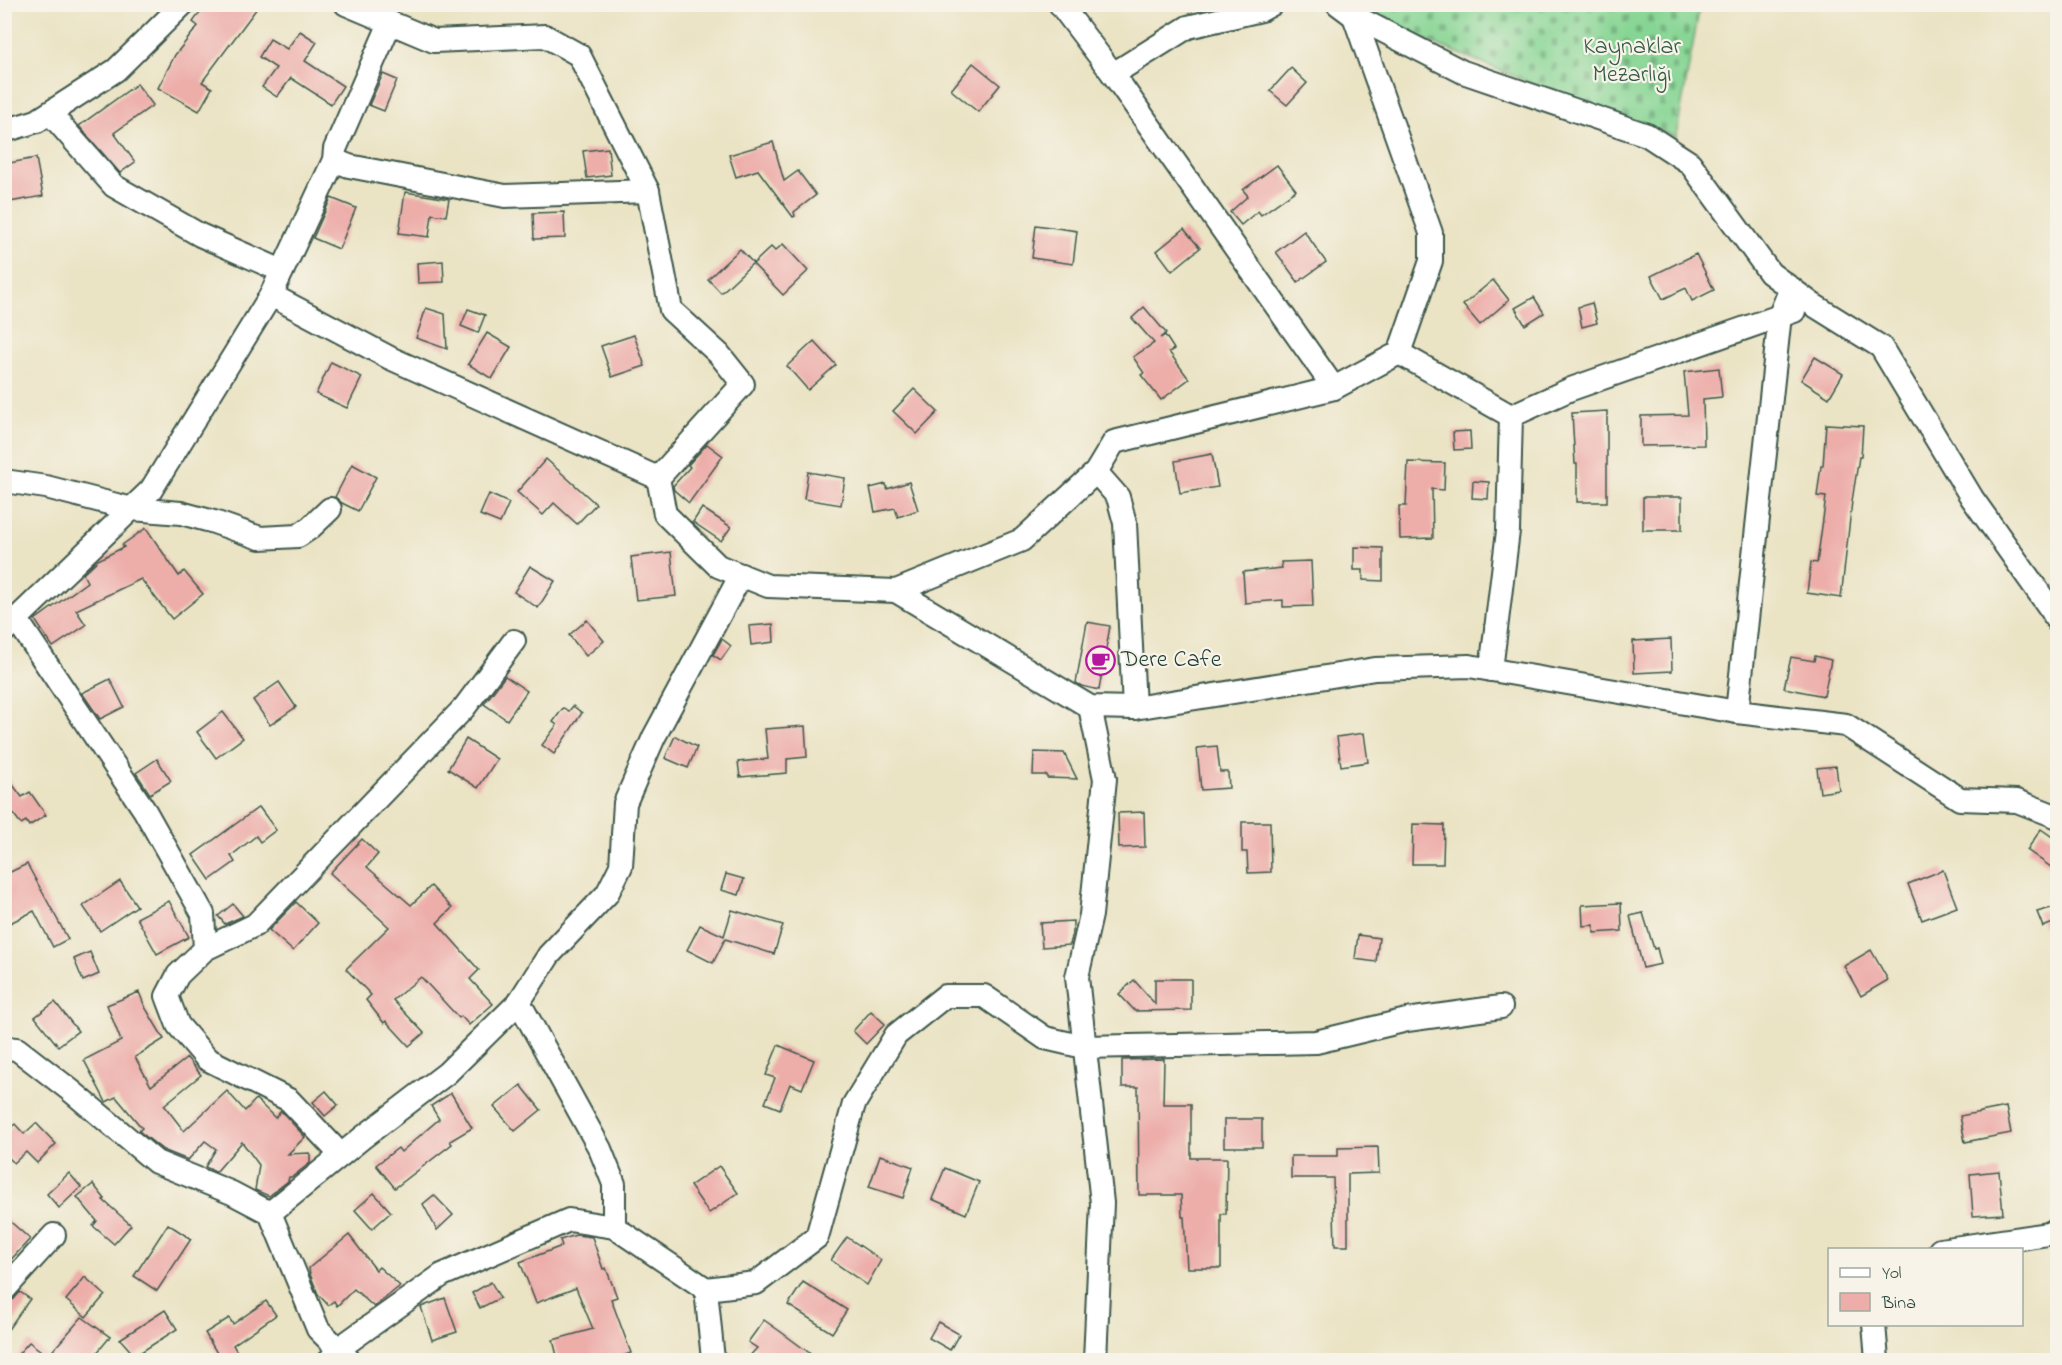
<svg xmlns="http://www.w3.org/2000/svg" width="2062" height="1365" font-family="'Indie Flower',sans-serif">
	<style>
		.cemetery { fill: url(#cemetery-stones); stroke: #538964; stroke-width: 1.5 }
		.building { fill: #edaeaa }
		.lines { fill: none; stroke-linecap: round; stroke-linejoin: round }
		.minor-casing { stroke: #3d564a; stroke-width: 26 }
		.minor { stroke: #fff; stroke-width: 22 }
		.labels { text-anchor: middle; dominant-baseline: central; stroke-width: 4.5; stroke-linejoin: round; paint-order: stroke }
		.park-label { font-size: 24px; fill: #345b47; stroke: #f7f3e8 }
		.poi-label { font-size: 24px; fill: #1f3d34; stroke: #f7f3e8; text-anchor: start }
	</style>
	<defs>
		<pattern id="cemetery-stones" width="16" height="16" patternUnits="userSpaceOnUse" patternTransform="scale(1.5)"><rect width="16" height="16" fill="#87d594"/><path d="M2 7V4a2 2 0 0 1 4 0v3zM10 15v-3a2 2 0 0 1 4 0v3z" fill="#6eae7a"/></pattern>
	</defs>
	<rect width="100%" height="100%" fill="#f7f3e8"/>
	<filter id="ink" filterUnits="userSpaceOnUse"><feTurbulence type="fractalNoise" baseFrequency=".0167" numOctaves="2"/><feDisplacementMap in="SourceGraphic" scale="12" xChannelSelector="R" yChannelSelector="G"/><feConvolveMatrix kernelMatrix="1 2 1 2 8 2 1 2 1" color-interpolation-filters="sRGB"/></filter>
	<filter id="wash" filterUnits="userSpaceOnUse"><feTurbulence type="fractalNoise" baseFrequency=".008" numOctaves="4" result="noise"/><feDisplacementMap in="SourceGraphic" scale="24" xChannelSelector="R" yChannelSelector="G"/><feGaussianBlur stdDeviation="1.35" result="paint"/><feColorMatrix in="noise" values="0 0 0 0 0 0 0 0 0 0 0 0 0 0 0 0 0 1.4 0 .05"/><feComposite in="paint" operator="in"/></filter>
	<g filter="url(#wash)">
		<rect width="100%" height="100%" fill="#eae3c4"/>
		<!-- cemetery -->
		<polygon class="cemetery" points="1349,5 1700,5 1676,137 1531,83 1360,13"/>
		<g id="blocks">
			<!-- building -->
			<g class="building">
				<polygon points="206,4 260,4 202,82 212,88 199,111 158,88 175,55 198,26 193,22"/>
				<polygon points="300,31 317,42 305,61 343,86 331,104 291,78 277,97 262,87 276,68 259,57 270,39 287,49"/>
				<polygon points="973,63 1000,85 978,112 951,90"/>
				<polygon points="1291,68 1307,83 1287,105 1270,91"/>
				<polygon points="383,74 397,80 384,111 369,105"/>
				<polygon points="137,84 153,105 114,133 135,162 120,173 79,126"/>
				<polygon points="773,142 784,181 798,171 816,195 794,212 795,216 793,217 758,170 736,177 729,155"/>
				<polygon points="608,148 611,175 587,178 583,151"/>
				<polygon points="36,158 43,196 4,203 4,164"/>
				<polygon points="1277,165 1296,190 1261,215 1258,211 1241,225 1230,212 1248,196 1243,190"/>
				<polygon points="405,192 449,199 446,216 432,214 429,237 399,233"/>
				<polygon points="331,198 356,208 339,249 313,238"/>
				<polygon points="564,212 565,238 534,239 533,213"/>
				<polygon points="1036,225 1077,231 1073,264 1032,258"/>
				<polygon points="1184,229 1200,248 1172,271 1157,251"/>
				<polygon points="1304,231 1326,262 1298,282 1276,252"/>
				<polygon points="783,244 808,271 783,295 753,264 771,247 775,251"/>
				<polygon points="740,249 753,263 721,293 708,279"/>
				<polygon points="1696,254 1714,290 1692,301 1686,288 1663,299 1651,276"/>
				<polygon points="443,261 444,282 418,283 417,263"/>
				<polygon points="1493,280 1509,300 1480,325 1463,305"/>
				<polygon points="1534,297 1544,313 1525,325 1515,308"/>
				<polygon points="1592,303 1597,323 1582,327 1578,307"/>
				<polygon points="1144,307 1166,333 1160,338 1165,335 1174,349 1169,352 1189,379 1161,400 1141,375 1144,373 1133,357 1154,343 1132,318"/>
				<polygon points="426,308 445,314 447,349 416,338"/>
				<polygon points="468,309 485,315 478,333 461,326"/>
				<polygon points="487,333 511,347 492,379 468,364"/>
				<polygon points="634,335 645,366 612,377 601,346"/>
				<polygon points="814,341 836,365 808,390 787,366"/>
				<polygon points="1815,357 1843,374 1829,398 1801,380"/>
				<polygon points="331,362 362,377 347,408 316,394"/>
				<polygon points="1719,368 1722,397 1703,399 1704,445 1641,446 1641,416 1688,415 1684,372"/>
				<polygon points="914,389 938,412 917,434 893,411"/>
				<polygon points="1607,411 1607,502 1577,502 1577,464 1575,464 1572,413"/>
				<polygon points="1826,424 1863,426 1861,457 1859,457 1852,501 1841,598 1807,593 1811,562 1817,563 1826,497 1817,496 1821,466 1823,466"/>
				<polygon points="1470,431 1471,449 1454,450 1453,432"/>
				<polygon points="707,444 723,456 689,503 674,490 673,486 690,467 688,465"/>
				<polygon points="1212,454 1218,487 1180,493 1175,461"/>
				<polygon points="546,459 596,504 577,524 554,503 543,515 517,492"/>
				<polygon points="1408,462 1445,463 1444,490 1432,489 1433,538 1400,539 1399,506 1406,506"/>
				<polygon points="352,464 376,477 358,511 342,503 335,497"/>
				<polygon points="808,472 845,478 841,505 804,499"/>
				<polygon points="1473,481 1489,482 1488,499 1472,498"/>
				<polygon points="909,482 918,510 898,517 895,508 875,512 870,488 886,484 887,489"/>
				<polygon points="489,494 509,503 500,523 480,515"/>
				<rect x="1643" y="497" width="39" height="33"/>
				<polygon points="702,508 731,527 721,541 693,522"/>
				<polygon points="146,528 179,576 184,571 203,594 172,619 141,579 76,610 86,625 53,647 35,620 87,582 83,574 98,560 124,547 122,545"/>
				<polygon points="1354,547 1383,548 1383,581 1363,580 1363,570 1354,570"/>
				<polygon points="671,552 676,596 636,600 631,557"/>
				<polygon points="1311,561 1313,606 1283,607 1283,600 1245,603 1243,572 1282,568 1281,562"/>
				<polygon points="530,566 555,581 538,608 514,592"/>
				<polygon points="587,620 604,641 586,656 569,635"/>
				<polygon points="1087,622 1110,626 1099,690 1082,686 1076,683"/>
				<polygon points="773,624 774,642 751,645 749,626"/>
				<polygon points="722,639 731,646 721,660 713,655"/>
				<polygon points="1671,639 1672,671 1634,673 1633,641"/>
				<polygon points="1815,656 1831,660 1824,696 1784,688 1791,657 1814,661"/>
				<polygon points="505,676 527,691 507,720 484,704"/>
				<polygon points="110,679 124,707 100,719 82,693"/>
				<polygon points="279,682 296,707 270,725 253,700"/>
				<polygon points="573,706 582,713 554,754 542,745 557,725 553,722 563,708 569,711"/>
				<polygon points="223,712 243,738 216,758 197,732"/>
				<polygon points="805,726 807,757 787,759 787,773 740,777 738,762 768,759 765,729"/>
				<polygon points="1364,733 1368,762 1341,766 1337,737"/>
				<polygon points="675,736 697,747 688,768 665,758"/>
				<polygon points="466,739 497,759 478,788 448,769"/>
				<polygon points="1217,746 1220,772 1228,772 1229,788 1201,790 1197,748"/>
				<polygon points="1034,752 1064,753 1077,779 1047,778 1047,775 1033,775"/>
				<polygon points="157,759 171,781 150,794 136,773"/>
				<polygon points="1836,766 1839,790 1820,793 1817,768"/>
				<polygon points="4,773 22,797 30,792 46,815 29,826 26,821 21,824 4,801"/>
				<polygon points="259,807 276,830 260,842 256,836 231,856 235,862 210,880 193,855"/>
				<polygon points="1144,812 1145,847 1119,848 1118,813"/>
				<polygon points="1242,822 1270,822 1271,872 1248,873 1247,852 1242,852"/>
				<polygon points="1413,824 1444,825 1443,864 1412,864"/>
				<polygon points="2041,829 2058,841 2058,872 2027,850"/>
				<polygon points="362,839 378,854 367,867 411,905 431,886 452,908 437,923 479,970 470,979 493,1004 469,1025 461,1016 459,1018 421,977 393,1000 424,1033 409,1046 386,1021 384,1023 366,1000 371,995 346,969 389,927 330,873"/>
				<polygon points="27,864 68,939 53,947 34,911 4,926 4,875"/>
				<polygon points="1943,870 1957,907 1922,920 1908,884"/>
				<polygon points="726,874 744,879 739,895 721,890"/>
				<polygon points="120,881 137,906 100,931 83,906"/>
				<polygon points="169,901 189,937 157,954 137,918"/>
				<polygon points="296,902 318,923 293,951 269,930"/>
				<polygon points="1621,903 1622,931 1594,933 1594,925 1583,926 1582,905"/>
				<polygon points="233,904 243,916 225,924 218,916"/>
				<polygon points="2058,906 2058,921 2043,927 2037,912"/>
				<polygon points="732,910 783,925 774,954 725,939 713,963 687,950 700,925 724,936"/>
				<polygon points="1643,913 1654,949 1657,948 1661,964 1643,968 1630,916"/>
				<polygon points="1073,921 1073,932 1070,945 1042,947 1040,923"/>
				<polygon points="1358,935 1379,938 1376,962 1355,959"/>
				<polygon points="1871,950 1888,980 1861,996 1844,966"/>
				<polygon points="90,952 99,974 83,981 74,959"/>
				<polygon points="1155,979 1191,979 1191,1010 1135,1011 1119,994 1134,980 1155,1004"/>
				<polygon points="139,992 145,1007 164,1039 135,1057 151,1086 187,1058 201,1075 164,1105 184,1131 227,1091 245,1111 256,1099 275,1118 281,1111 305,1137 288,1154 310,1153 310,1163 292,1177 289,1177 288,1181 269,1196 255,1190 259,1165 242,1142 216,1172 205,1167 216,1149 205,1141 188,1160 163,1150 139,1131 142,1128 116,1097 106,1102 84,1060 121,1041 107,1005"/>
				<polygon points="55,1002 78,1031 58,1046 35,1017"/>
				<polygon points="871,1011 885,1024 866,1044 853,1031"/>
				<polygon points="778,1045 814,1060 802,1089 790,1084 780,1109 765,1103 775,1078 766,1075"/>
				<polygon points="1164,1059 1163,1104 1191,1104 1191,1158 1227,1158 1226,1214 1221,1214 1221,1268 1187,1268 1184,1217 1182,1217 1181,1195 1139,1195 1138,1087 1122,1087 1122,1060"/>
				<polygon points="521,1085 541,1110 515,1131 494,1107"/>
				<polygon points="326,1091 338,1105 325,1116 313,1102"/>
				<polygon points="451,1093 472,1128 450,1141 452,1144 395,1188 376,1165 398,1148 401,1152 439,1119 431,1106"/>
				<polygon points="2006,1107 2011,1133 1965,1142 1960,1116"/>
				<rect x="1224" y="1119" width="38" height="28"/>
				<polygon points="36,1123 56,1144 37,1163 26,1152 14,1163 4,1153 4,1135 15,1124 24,1134"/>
				<polygon points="1378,1147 1379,1173 1348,1174 1348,1246 1335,1246 1333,1178 1291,1178 1291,1156 1338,1156 1338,1148"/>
				<polygon points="880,1155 913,1167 903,1198 869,1187"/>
				<polygon points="719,1166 738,1193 709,1213 690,1186"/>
				<polygon points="945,1168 979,1182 966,1214 932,1199"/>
				<polygon points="1999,1171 2003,1214 1973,1216 1970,1174"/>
				<polygon points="69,1173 81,1187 59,1208 47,1194"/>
				<polygon points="93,1184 105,1199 103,1200 131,1225 114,1244 93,1226 97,1221 77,1197"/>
				<polygon points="374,1193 391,1212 372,1229 355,1210"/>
				<polygon points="434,1195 453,1215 437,1230 423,1204"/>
				<polygon points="4,1216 30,1239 4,1267"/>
				<polygon points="168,1224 191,1239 157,1291 134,1276"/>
				<polygon points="349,1235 376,1270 379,1267 400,1286 374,1307 354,1289 337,1306 334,1301 328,1305 318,1294 310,1274 309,1268"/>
				<polygon points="576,1235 592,1237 603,1269 606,1268 617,1297 611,1299 631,1353 610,1360 558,1360 553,1340 593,1329 576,1288 536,1303 520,1262 562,1246 560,1240"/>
				<polygon points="847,1237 881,1260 867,1285 831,1260"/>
				<polygon points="85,1277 105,1295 86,1317 66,1300"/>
				<polygon points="491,1282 500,1298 480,1308 472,1293"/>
				<polygon points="803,1282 847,1310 832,1333 788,1305"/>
				<polygon points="20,1292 30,1299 4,1335 4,1303 14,1299"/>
				<polygon points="445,1298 457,1332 432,1340 421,1307"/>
				<polygon points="266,1301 276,1315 233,1345 242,1360 221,1360 205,1333 229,1318 233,1324"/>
				<polygon points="165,1310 177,1329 135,1356 120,1339"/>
				<polygon points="82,1317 110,1337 91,1360 13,1360 29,1342 48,1356"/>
				<polygon points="764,1320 781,1332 819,1360 746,1360 757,1348 748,1342"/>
				<polygon points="938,1322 959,1334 950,1350 929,1338"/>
			</g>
		</g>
	</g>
	<g filter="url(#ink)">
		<use href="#blocks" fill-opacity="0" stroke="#3d564a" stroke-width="1.5"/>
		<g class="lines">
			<defs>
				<g id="minor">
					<polyline points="346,4 434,41 545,36 579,55 648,191 671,310 719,354 743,384 658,478 665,514 718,566 768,586 896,591 1090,707 1134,708 1375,669 1469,666 1737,712 1846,725 1960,799 2017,801 2058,817"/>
					<polyline points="1060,4 1113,74 1334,388"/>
					<polyline points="1338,4 1354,16 1463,72 1647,135 1690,163 1770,273 1812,304 1881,347 1972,498 2052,611 2058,622"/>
					<polyline points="390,23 335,149 334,160 271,295 390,358 658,478"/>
					<polyline points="1113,74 1188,27 1261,10 1272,4"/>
					<polyline points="50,113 114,186 200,235 282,271"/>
					<polyline points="4,131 37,121 116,70 183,4"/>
					<polyline points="334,160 349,166 505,196 648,191"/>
					<polyline points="1399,353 1511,416"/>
					<polyline points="1511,416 1571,389 1794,311"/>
					<polyline points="1096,472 1118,497 1125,523 1134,708"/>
					<polyline points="4,481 46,487 132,509 181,513 214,522 260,538 298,536 310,528 330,509"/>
					<polyline points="896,591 1022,540 1096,472 1114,442 1334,388 1399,353 1431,261 1431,233 1354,16"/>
					<polyline points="17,620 145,811 203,914 205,949 178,975 167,996 178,1025 207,1059 289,1100 341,1155"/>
					<polyline points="4,631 151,490 271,295"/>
					<polyline points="1491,670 1508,531 1511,416"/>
					<polyline points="1090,707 1105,779 1091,915 1077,977 1102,1203 1095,1360"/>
					<polyline points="1737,712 1780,315 1791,288"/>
					<polyline points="205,949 255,925 464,708 514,641"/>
					<polyline points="519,1002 600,1149 614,1184 614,1227"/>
					<polyline points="4,1048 17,1049 70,1090 156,1162 232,1193 270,1213 318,1329 348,1359"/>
					<polyline points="270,1213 362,1138 447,1073 519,1002 549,955 607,894 621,866 625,803 654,737 741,575"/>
					<polyline points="1940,1250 2048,1234 2058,1229"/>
					<polyline points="706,1289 713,1360"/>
					<polyline points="4,1290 54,1235"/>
					<polyline points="1874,1324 1877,1360"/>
					<polyline points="330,1360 338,1349 442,1275 569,1220 614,1227 706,1289 756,1283 817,1237 854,1104 896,1035 945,996 984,996 1045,1038 1084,1047 1316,1042 1407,1020 1501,1007"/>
				</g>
			</defs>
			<!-- minor casing -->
			<use href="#minor" class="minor-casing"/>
			<!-- minor -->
			<use href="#minor" class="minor"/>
		</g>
	</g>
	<!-- icons -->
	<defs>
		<symbol id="cafe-ring" viewBox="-11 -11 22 22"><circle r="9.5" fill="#f7f3e8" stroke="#b5179e" stroke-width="1.5"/><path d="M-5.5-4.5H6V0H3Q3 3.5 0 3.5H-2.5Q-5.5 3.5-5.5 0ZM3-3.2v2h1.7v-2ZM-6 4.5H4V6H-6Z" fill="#b5179e"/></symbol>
	</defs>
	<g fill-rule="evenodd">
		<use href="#cafe-ring" x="1084" y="644" width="33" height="33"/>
	</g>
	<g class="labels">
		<!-- park labels -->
		<g class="park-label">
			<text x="1632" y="47">Kaynaklar<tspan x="1632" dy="28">Mezarlığı</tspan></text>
		</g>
		<!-- poi labels -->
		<g class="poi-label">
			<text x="1121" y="660">Dere Cafe</text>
		</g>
	</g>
	<!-- margin -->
	<rect width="2062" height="1365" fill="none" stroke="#f7f3e8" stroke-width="24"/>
	<!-- legend -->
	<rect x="1828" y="1248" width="195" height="78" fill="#f7f3e8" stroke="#a1aaa0" stroke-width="1.5"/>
	<rect x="1840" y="1268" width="30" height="9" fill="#ffffff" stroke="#a1aaa0" stroke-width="1.5"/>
	<text x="1882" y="1278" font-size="18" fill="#1f3d34">Yol</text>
	<rect x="1840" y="1293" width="30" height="18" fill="#edaeaa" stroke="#a1aaa0" stroke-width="1.5"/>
	<text x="1882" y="1308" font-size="18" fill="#1f3d34">Bina</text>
</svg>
